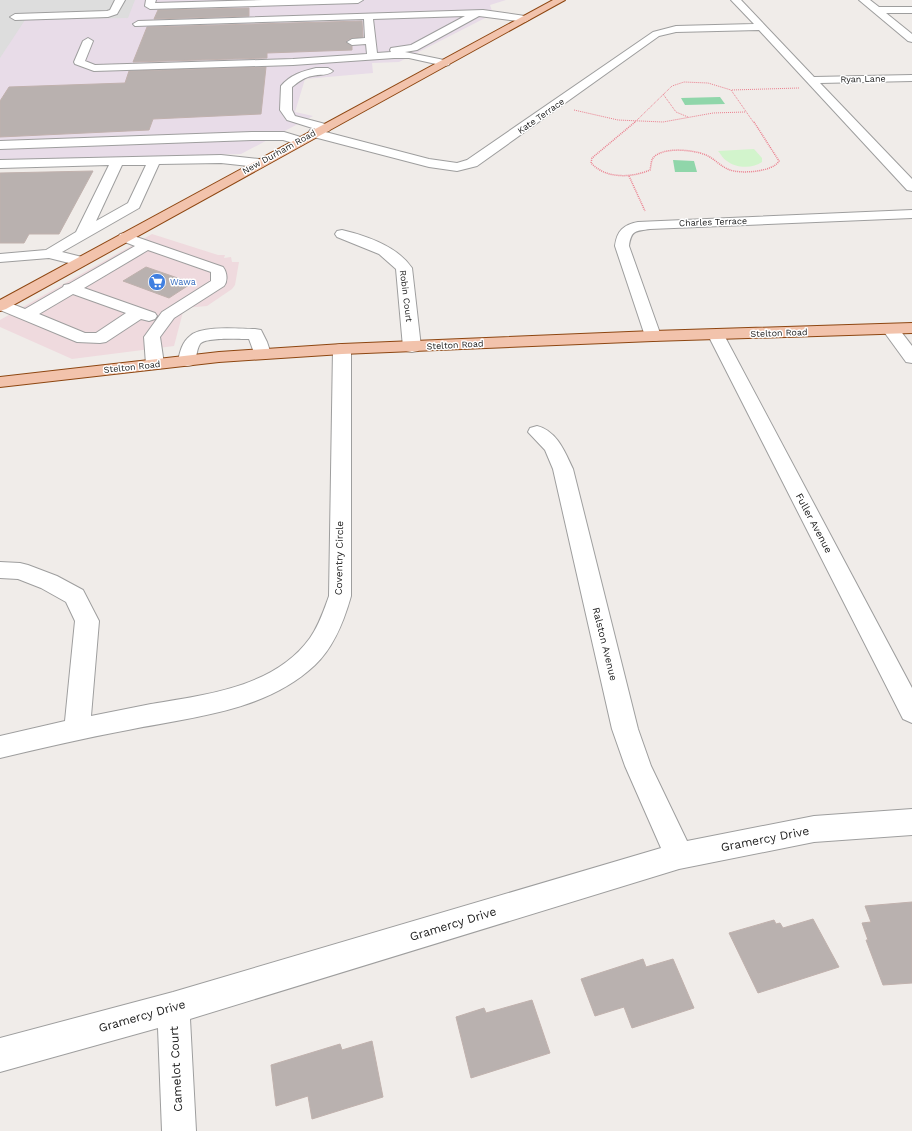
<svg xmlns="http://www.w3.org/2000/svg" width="912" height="1131" font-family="'Work Sans',sans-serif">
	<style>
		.commercial { fill: #efdade }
		.industrial { fill: #e8dce8 }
		.park { fill: #d2f4cc }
		.pitch { fill: #90d6aa }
		.parking { fill: #ddd }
		.building { fill: #b9b1af; stroke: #c0b1ad }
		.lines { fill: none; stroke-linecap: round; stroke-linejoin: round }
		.minor-casing { stroke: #9e9e9e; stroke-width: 2 }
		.major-casing { stroke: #8d4611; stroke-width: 2 }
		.path-far1 { stroke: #eb7f8e; stroke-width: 1; stroke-dasharray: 1 1; stroke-linecap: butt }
		.path { stroke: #eb7f8e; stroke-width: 1.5; stroke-dasharray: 1 1; stroke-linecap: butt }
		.minor { fill: #fff; fill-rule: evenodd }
		.major { fill: #f2c3ac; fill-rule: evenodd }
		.labels { text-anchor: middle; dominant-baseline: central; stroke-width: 3; stroke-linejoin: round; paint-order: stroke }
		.far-street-label { font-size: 9px; fill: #212121; stroke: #fff }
		.far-shop-label { font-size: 9px; fill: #366cbe; stroke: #fff; text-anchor: start }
		.street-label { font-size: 10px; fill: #212121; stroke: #fff }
		.near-street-label { font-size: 12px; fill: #212121; stroke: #fff }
	</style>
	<rect width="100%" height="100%" fill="#f0ece9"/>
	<!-- commercial -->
	<polygon class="commercial" points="152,234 218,255 225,255 224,258 231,257 232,262 239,262 235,285 232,289 207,306 184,308 174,346 72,359 0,327 0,320"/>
	<!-- industrial -->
	<polygon class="industrial" points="0,0 506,0 490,5 493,14 399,62 372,63 373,73 305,79 295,112 313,116 241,154 0,160"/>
	<!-- park -->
	<path class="park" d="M754,149l8,9v4c-9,7 -27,6 -35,-1 -4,-2 -6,-7 -9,-10z"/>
	<!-- pitch -->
	<g class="pitch">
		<polygon points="720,97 725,104 685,105 681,98"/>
		<polygon points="673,160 694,161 697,172 675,172"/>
	</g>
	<!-- parking -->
	<polygon class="parking" points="0,0 135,0 128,18 25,20 0,58"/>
	<!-- building -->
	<g class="building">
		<polygon points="249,8 249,16 154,19 158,10"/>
		<polygon points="362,21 363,37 352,38 346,41 352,46 352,50 267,53 267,58 133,62 147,27"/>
		<polygon points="266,67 261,114 153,119 149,130 0,137 0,101 9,87 125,83 129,71"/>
		<polygon points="93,171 59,234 29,234 24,243 0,243 0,173"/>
		<polygon points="146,267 192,283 169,298 123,281"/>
		<polygon points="912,902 912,983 883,985 866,940 868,940 862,923 871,922 865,906"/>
		<polygon points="813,919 839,967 758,993 729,933 774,920 776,924 780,923 783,928"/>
		<polygon points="643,959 646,967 673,959 694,1008 632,1028 624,1007 595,1016 581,979"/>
		<polygon points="532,1000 550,1053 471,1078 456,1017 484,1008 486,1013"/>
		<polygon points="372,1041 383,1097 312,1119 308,1096 276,1106 271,1065 340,1044 342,1050"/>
	</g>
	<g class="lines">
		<defs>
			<g id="minor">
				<polygon points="115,0 125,0 117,14 108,17 15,20 10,17 15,14 107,11 110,10"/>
				<polygon points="146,0 156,0 155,3 263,0 363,0 358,3 150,9 145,6"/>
				<polygon points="731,0 741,0 814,77 912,75 912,81 820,83 912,179 912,191 907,190 759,30 676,32 659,36 477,166 457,171 429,167 310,136 308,133 310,130 314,129 429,159 457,163 467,160 653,32 676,26 754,24"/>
				<polygon points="859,0 870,0 879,7 912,7 912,13 886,13 912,34 912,42 908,41"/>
				<path d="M483,10l42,6 5,3 -5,3 -46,-6 -62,34 -12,2 44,9 1,2 -1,2 -4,1 -36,-8h-15l-101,7 -199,6 -19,-7 -1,-2 9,-21 5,-3 5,3 -8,20 10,4 198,-6 74,-5 -1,-10 -14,1 -5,-3 5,-3 13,-1 -1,-19 -229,7 -2,-2 5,-3zM465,16l-54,29 -20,3 -1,2 1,2 -14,1 -4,-34z"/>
				<path d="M316,68h12l5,3c-4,5 -14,3 -21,5 -7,1 -14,6 -20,11v23l3,6 34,9 2,3 -2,3 -4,1 -38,-12 -7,-10 1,-24c9,-11 22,-15 35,-18z"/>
				<polygon points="252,132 284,132 304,138 306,141 304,144 300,145 283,140 252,140 0,149 0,141"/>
				<path d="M221,155l38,4 5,1 1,3 -1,3 -5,1 -38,-4 -62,1 -20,44 -77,44 24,6 3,3 -3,3 -5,2 -32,-8 -49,4v-8l46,-4 30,-18 33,-67 -109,3v-8zM122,165h24l-18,38 -32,18z"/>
				<path d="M912,210v8l-262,11c-14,2 -19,1 -21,17l32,90 -2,4 -6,1 -6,-1 -2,-4 -30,-90c2,-15 8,-21 23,-24z"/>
				<path d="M342,230c25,6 55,16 70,38l9,79 -3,4 -6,1 -6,-1 -3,-4 -7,-78 -17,-15 -42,-17 -2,-3 2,-3z"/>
				<path d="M125,233l98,34c4,5 5,14 1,19l-50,32 -14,19 4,27 -3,4 -6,1 -6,-1 -3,-4 -2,-27 18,-25 49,-31v-9l-63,-22 -64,38 71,25 2,3 -2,3 -6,2 -8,-2 -35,23 -6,1 -23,-1 -77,-32v-9l2,-1 23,9 38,-22 1,-2 5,-1 66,-38 -15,-6 -2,-3 2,-3zM73,294l53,19 -30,20h-11l-46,-19z"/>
				<polygon points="890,324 896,325 912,346 912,363 906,362 882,329 884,325"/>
				<path d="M255,329l6,1 6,12 4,12 -3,4 -6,1 -6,-1 -7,-19c-10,0 -44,-2 -49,5 -4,6 -3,15 -7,21l-6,1 -6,-1 -3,-4c2,-9 4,-19 12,-25 12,-11 49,-7 65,-7z"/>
				<polygon points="716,330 722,331 724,335 912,688 912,723 903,719 708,335 710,331"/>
				<path d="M342,344l6,1 3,4v247c-7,25 -17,51 -36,69 -50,47 -123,52 -187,65 -43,8 -86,18 -128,28v-22l65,-15 10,-100 -9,-19 -25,-14 -23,-9 -18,-1v-16l20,1 8,2 29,11 26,14 16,31 -8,95c20,-4 40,-8 60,-12 55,-9 124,-17 159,-66 9,-13 14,-28 19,-42l4,-247 3,-4z"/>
				<path d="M537,426c20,5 28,26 36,43l65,260 13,37 36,75 127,-25 98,-7v26l-98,7 -135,27 -489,150 6,112h-34l-4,-103 -158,44v-34l173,-46 488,-144 -36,-82 -13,-37 -59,-260 -8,-19 -17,-18 2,-4z"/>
			</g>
			<g id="major">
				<polygon points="553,0 565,0 6,309 0,311 0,300"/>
				<polygon points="912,323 912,333 653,341 342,354 219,362 0,387 0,377 219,352 342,344 653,331"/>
			</g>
		</defs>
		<!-- minor casing -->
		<use href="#minor" class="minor-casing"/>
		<!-- major casing -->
		<use href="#major" class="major-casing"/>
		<!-- path-far1 -->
		<g class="path-far1">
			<polyline points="732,90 799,88"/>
			<polyline points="663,94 676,112 688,117"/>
			<polyline points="574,110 618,120 663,122 713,113 745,112"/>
			<polyline points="634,123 672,86 684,82 708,83 731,90 754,123"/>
		</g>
		<!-- path -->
		<g class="path">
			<path d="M635,122l-43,36 -1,5c15,16 40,15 59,7 1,-4 1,-9 3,-12 10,-12 41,-8 53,-3 9,4 15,12 24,15 11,4 43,2 49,-9l-25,-39"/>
			<polyline points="629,176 645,211"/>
		</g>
		<!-- minor -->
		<use href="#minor" class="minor"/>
		<!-- major -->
		<use href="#major" class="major"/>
	</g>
	<!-- icons -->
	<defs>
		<symbol id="supermarket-disc" viewBox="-11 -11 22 22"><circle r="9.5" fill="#3f7fe0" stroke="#fff"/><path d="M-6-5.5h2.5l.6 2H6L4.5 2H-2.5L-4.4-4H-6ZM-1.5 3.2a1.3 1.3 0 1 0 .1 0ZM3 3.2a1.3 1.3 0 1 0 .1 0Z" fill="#fff"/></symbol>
	</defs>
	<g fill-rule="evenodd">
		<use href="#supermarket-disc" x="147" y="272" width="20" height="20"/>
	</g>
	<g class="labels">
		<!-- far-street labels -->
		<g class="far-street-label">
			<text transform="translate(863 79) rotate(-1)">Ryan Lane</text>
			<text transform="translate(541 116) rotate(-35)">Kate Terrace</text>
			<text transform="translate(279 152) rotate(-29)">New Durham Road</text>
			<text transform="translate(713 222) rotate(-2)">Charles Terrace</text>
			<text transform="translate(406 296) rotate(83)">Robin Court</text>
			<text transform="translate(779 333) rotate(-2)">Stelton Road</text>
			<text transform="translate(455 345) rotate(-3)">Stelton Road</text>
			<text transform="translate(132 367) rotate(-6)">Stelton Road</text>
		</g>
		<!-- far-shop labels -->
		<g class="far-shop-label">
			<text x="170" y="282">Wawa</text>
		</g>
		<!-- street labels -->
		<g class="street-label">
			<text transform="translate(814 523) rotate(62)">Fuller Avenue</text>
			<text transform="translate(339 558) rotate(-89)">Coventry Circle</text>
			<text transform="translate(605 644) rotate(76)">Ralston Avenue</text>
		</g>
		<!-- near-street labels -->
		<g class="near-street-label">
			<text transform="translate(765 839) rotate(-11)">Gramercy Drive</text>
			<text transform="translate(453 924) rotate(-17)">Gramercy Drive</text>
			<text transform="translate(142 1016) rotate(-16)">Gramercy Drive</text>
			<text transform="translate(176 1069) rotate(-93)">Camelot Court</text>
		</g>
	</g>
</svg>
